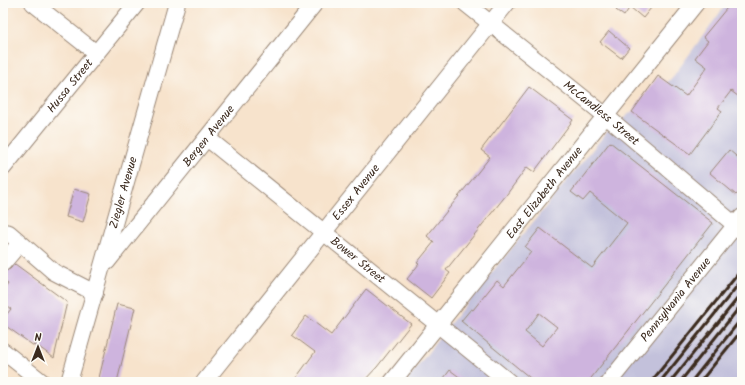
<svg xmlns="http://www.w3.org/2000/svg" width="745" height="385" font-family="Kalam,sans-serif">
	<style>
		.industrial { fill: #c3c1db }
		.building { fill: #ceb4de; fill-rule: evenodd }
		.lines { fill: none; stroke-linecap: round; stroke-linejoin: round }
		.minor-casing { stroke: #998675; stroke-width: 18 }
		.minor { stroke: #fff; stroke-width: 16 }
		.rail { stroke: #3b2a1e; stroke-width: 3 }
		.labels { text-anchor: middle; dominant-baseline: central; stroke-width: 4; stroke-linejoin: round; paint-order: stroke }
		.street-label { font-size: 12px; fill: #3b2a1e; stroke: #fdfcf7 }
	</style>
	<rect width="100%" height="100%" fill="#fdfcf7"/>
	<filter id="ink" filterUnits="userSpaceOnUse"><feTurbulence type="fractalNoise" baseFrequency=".025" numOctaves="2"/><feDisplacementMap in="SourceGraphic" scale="8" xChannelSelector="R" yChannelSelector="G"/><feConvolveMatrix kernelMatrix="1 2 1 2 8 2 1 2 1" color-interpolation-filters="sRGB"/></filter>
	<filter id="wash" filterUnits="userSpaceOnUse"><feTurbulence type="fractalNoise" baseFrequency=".012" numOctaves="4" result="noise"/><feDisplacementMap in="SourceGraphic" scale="16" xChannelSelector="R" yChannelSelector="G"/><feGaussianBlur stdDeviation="0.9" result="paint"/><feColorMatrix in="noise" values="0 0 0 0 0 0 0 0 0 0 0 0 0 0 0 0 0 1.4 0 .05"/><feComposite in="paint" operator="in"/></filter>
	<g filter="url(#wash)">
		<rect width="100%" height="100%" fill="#f7e3cc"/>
		<!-- industrial -->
		<polygon class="industrial" points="727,3 742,3 742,382 406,382 448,326 606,133 672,78"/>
		<g id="blocks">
			<!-- building -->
			<g class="building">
				<polygon points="621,3 655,3 643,18 630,7 624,16 616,10"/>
				<polygon points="731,3 742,3 742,99 731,91 718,108 722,111 690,154 632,112 658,76 686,96 707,67 695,58 708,41 703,37"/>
				<polygon points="609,31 629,48 621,58 600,42"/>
				<polygon points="529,87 573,120 534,172 527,167 507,194 446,270 450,273 431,298 407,279 419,264 417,263 434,242 427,236 490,157 481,150"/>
				<path d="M610,142l103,81 -125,159h-53l-74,-61 10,-12 2,1 24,-30 7,6 27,-34 -6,-5 15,-19 52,40 35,-45 -37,-30 -7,8 -12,-9zM539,313l18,14 -15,19 -17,-14z"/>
				<polygon points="729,150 742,161 742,189 736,195 710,173"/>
				<polygon points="74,189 91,194 83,222 66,217"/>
				<polygon points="15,264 67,302 54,358 35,344 34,346 3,324 3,319 11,309 3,304 3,291 8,284 3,280 3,272 10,269"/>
				<polygon points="366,289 411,324 377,367 363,382 293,382 315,352 292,335 306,316 331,335"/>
				<polygon points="117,304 135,308 117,382 98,382"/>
				<polygon points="450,370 466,382 441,382"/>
			</g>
		</g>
	</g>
	<g filter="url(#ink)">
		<use href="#blocks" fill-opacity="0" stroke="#998675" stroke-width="1"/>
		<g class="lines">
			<defs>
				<g id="minor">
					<polyline points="33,3 96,53"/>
					<path id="s1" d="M465,3l141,113 129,109"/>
					<path id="s2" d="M207,138l302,244"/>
					<path id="s3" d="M3,168l134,-165"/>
					<polyline points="3,232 9,233 54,272 95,293"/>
					<path id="s4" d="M107,262l208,-259"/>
					<polyline points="3,263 20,243"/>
					<polyline points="3,351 42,382"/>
					<path id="s5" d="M69,382l108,-379"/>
					<path id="s6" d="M204,382l303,-379"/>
					<path id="s7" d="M392,382l304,-379"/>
					<path id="s8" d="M609,382l133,-165"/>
				</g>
			</defs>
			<!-- minor casing -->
			<use href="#minor" class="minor-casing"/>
			<!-- minor -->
			<use href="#minor" class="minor"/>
			<!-- rail -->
			<g class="rail">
				<polyline points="651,382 742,269"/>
				<polyline points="660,382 742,280"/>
				<polyline points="670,382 742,293"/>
				<polyline points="680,382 742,304"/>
				<polyline points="691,382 742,318"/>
				<polyline points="700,382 742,330"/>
			</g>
		</g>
	</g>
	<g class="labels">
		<!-- street labels -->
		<g class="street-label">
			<text stroke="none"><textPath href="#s3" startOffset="106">Hussa Street</textPath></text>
			<text stroke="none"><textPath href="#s1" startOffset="175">McCandless Street</textPath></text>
			<text stroke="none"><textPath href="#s4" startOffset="162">Bergen Avenue</textPath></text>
			<text stroke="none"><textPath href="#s5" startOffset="197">Ziegler Avenue</textPath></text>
			<text stroke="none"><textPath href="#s6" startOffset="243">Essex Avenue</textPath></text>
			<text stroke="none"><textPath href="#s7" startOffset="243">East Elizabeth Avenue</textPath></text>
			<text stroke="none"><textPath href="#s2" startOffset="194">Bower Street</textPath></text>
			<text stroke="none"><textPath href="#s8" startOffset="106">Pennsylvania Avenue</textPath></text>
		</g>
	</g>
	<!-- margin -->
	<rect width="745" height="385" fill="none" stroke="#fdfcf7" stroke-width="16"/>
	<!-- north arrow -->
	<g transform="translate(38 347)" stroke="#fdfcf7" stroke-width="3" paint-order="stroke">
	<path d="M0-3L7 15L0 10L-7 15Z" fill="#3b2a1e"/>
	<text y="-6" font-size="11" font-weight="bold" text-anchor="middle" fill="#3b2a1e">N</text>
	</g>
</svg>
